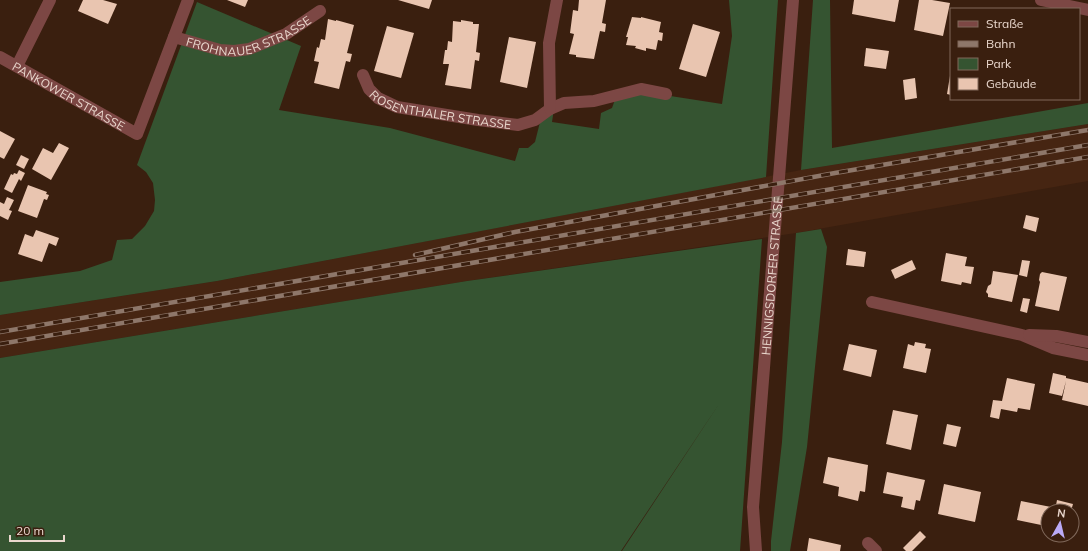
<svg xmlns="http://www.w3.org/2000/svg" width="1088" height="551" font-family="Mulish,sans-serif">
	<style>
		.built { fill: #462512 }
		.green { fill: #355431 }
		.building { fill: #e9c5b0 }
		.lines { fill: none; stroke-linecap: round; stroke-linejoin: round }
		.minor { stroke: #7c4744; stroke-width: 12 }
		.rail-casing { stroke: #8e776a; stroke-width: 4.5 }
		.rail { stroke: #3a1f0f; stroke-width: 3; stroke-dasharray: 9; stroke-linecap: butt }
		.labels { text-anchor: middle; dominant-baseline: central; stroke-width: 4; stroke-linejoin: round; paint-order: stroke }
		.street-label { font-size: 12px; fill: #ead8ce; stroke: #3a1f0f }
	</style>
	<rect width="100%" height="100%" fill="#3a1f0f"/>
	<!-- built -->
	<polygon class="built" points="1088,124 1088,181 796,233 467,281 0,358 0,315 217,281 801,170"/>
	<!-- green -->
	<g class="green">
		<polygon points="729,0 778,0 766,177 217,281 0,315 0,282 80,271 112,260 117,240 132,239 145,226 154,211 155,200 153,183 146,172 137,165 197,2 301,46 279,110 390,128 515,161 519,148 528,148 535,142 541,118 554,109 552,122 599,129 601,113 612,108 617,94 651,93 722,104 732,36"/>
		<polygon points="813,0 830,0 832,148 1088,103 1088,124 801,170"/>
		<polygon points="821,229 827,247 807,447 790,551 771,551 771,541 782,442 796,233"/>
		<polygon points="762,239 740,551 622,551 719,404 621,551 0,551 0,358 467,281"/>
	</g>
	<!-- building -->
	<g class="building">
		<polygon points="83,0 103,0 117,4 108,24 78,11"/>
		<polygon points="227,0 248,0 245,7"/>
		<polygon points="398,0 432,0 429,9"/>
		<polygon points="579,0 606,0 602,23 606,24 605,32 600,31 594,59 576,57 576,55 569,54 574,34 570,33 573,10 578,11"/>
		<polygon points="854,0 899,0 895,22 852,14"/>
		<polygon points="919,0 932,0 950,3 943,36 914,30"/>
		<polygon points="632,17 641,18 641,17 661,22 659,32 663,33 662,41 658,40 656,50 646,48 646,51 635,48 636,46 626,45 628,37 626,37"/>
		<polygon points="328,19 336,21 336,20 354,25 347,53 352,54 350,62 346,61 339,89 314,83 319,62 314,61 317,47 319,48 321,39 325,40"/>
		<polygon points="461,20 473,22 473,24 479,24 476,52 480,53 479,61 475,60 471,89 445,85 449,64 443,64 445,50 447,50 448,41 452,42 453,21 461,22"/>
		<polygon points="693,24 720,32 706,77 679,69"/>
		<polygon points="387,26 414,33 401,78 374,71"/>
		<polygon points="509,37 536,42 527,88 500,82"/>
		<polygon points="866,48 889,51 886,69 864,66"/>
		<polygon points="950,76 951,76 951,95 947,94"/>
		<polygon points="915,78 917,98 905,100 903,80"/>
		<polygon points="0,131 15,139 4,159 0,157"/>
		<polygon points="59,143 69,148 51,180 32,169 43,148 53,153"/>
		<polygon points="21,155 29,159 24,169 16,165"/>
		<polygon points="19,170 25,173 21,181 19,179 12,193 4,189 11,174 13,175 14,173 17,174"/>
		<polygon points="28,185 47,192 46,194 49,195 47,200 44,199 37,218 18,211"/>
		<polygon points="7,197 14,200 9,210 12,211 8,220 0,216 0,202 4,204"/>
		<polygon points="1026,215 1039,218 1036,232 1023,228"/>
		<polygon points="36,230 59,238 56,246 49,243 42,262 18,254 25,234 33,237"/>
		<polygon points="848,249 866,252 864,267 846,265"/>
		<polygon points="946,253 967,257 965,266 974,267 971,284 962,282 961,285 941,281"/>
		<polygon points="912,260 916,269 895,279 891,270"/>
		<polygon points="1022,260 1030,261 1027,277 1019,275"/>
		<polygon points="993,271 1018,275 1012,302 988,297 988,294 986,292 988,286 991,284"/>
		<polygon points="1042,272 1067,277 1059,311 1035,306 1040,282 1039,280 1040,274"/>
		<polygon points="1023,298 1030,299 1027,313 1020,311"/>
		<polygon points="915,342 926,344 925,348 931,349 926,373 903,368 908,344 914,346"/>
		<polygon points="849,344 877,350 871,377 843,370"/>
		<polygon points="1053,373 1066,376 1066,378 1088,383 1088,406 1062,400 1066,381 1062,396 1049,393"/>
		<polygon points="1007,378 1035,384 1030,410 1018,408 1017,412 1001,409 999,419 990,417 993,400 1002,401"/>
		<polygon points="893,410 918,415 911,450 886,444"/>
		<polygon points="947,424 961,427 956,447 943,444"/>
		<polygon points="828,457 868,465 865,492 860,491 858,501 838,496 839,487 823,483"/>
		<polygon points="887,472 925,480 920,501 916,500 914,510 901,507 903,497 883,493"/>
		<polygon points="944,484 981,492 975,522 938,514"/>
		<polygon points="1057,500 1073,504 1071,511 1055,511"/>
		<polygon points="1021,501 1051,507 1050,511 1048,511 1046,526 1017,520"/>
		<polygon points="920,531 926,537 912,551 906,551 903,548"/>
		<polygon points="809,538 841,545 840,551 807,551"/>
	</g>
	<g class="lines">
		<!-- minor -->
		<g class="minor">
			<polyline points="1041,0 1088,10"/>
			<path id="s1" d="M174,37l46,13 14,1 15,-2 37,-15 34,-23"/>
			<path id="s2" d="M0,57l137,77 51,-134"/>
			<polyline points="17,66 50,0"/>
			<path id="s3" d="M363,75l6,14 9,9 19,9 81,13 40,5 17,-5 15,-11 14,-6 30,-2 47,-12 25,5"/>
			<polyline points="550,109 549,43 557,0"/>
			<polyline points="872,302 1022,335 1053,348 1088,355"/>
			<polyline points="1029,335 1056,336 1088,342"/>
			<polyline points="868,543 876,551"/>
			<path id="s4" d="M756,551l-3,-44 40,-507"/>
		</g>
		<defs>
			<g id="rail">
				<polyline points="415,255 515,232 835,173 1088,130"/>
				<polyline points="0,332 1088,145"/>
				<polyline points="0,344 1088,157"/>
			</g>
		</defs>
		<!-- rail casing -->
		<use href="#rail" class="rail-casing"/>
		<!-- rail -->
		<use href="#rail" class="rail"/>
	</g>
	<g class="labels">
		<!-- street labels -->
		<g class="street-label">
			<text stroke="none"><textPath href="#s1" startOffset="79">FROHNAUER STRASSE</textPath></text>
			<text stroke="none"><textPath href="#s2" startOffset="79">PANKOWER STRASSE</textPath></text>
			<text stroke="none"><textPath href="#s3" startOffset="92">ROSENTHALER STRASSE</textPath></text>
			<text stroke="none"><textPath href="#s4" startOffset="276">HENNIGSDORFER STRASSE</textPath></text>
		</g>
	</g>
	<!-- legend -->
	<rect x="950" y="8" width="130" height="92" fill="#3a1f0f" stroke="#80695b"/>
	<rect x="958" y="21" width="20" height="6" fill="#7c4744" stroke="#80695b"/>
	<text x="986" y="28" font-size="12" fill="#ead8ce">Straße</text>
	<rect x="958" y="41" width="20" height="6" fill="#8e776a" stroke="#80695b"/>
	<text x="986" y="48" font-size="12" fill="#ead8ce">Bahn</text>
	<rect x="958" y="58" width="20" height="12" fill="#355431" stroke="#80695b"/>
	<text x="986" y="68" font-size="12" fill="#ead8ce">Park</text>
	<rect x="958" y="78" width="20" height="12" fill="#e9c5b0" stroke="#80695b"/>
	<text x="986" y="88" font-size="12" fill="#ead8ce">Gebäude</text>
	<!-- north arrow -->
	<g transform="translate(1060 523) rotate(8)"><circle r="19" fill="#3a1f0f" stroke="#80695b"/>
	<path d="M0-3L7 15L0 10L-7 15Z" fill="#bbaaf6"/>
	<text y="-6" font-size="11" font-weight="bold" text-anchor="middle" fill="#ead8ce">N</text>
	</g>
	<!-- scale -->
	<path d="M10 535v6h54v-6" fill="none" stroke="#ead8ce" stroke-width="2"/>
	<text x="16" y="535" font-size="12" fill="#ead8ce" stroke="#3a1f0f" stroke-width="3" paint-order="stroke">20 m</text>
</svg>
